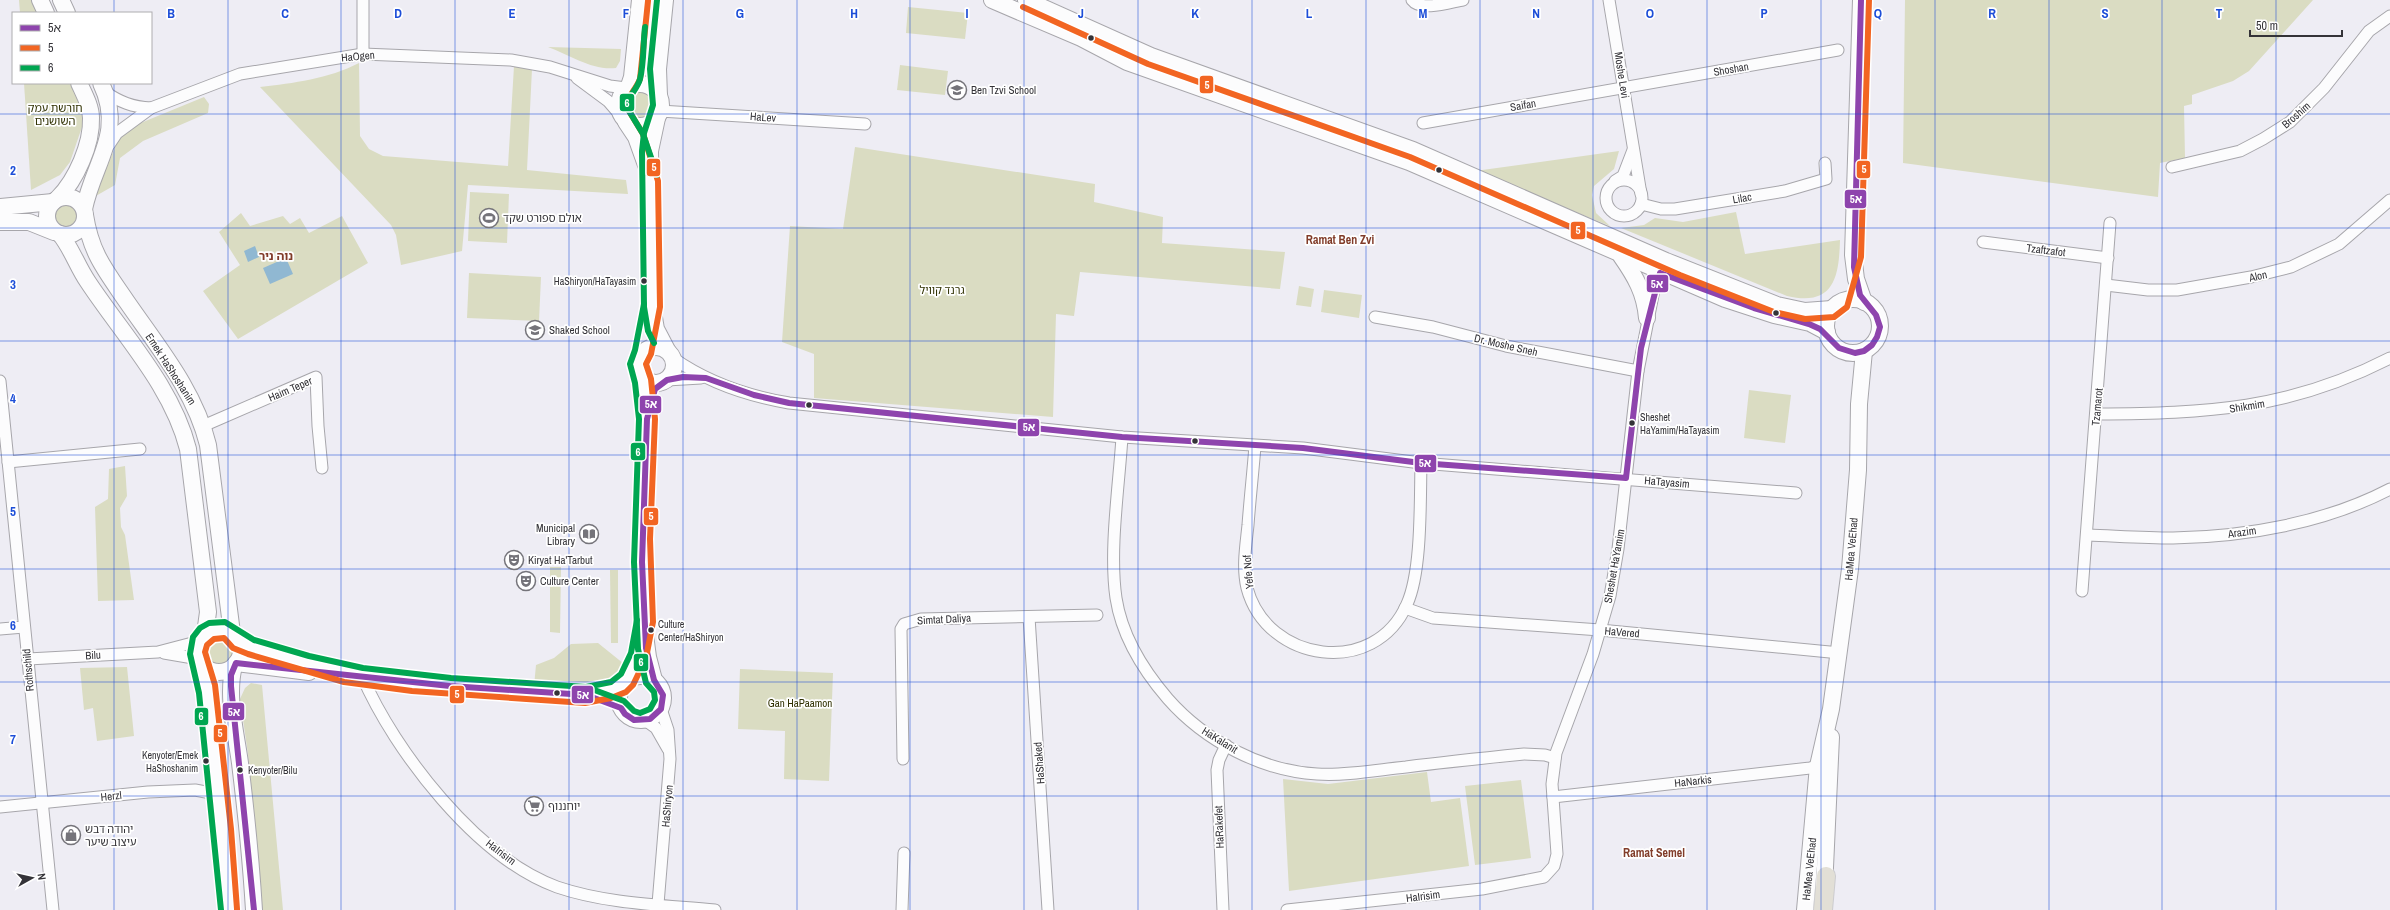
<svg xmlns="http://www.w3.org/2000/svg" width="2390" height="910" font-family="'Archivo Narrow','Noto Sans Hebrew',sans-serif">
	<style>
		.green { fill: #dadcc2 }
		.water { fill: #90b8d2 }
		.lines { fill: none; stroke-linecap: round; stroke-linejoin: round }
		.street-casing { stroke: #a7a6ab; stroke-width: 13 }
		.secondary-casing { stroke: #a7a6ab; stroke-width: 18 }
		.primary-casing { stroke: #cccccf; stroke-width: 20 }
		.street { stroke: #fcfcfd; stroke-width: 11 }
		.secondary { stroke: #fcfcfd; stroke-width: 16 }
		.primary { stroke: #e2dfd6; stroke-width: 18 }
		.bus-1-casing { stroke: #fff; stroke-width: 9 }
		.bus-2-casing { stroke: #fff; stroke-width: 9 }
		.bus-3-casing { stroke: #fff; stroke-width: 9 }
		.bus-1 { stroke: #8e44ad; stroke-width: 6 }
		.bus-2 { stroke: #f26522; stroke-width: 6 }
		.bus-3 { stroke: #00a651; stroke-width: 6 }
		.grid { fill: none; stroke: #1d4ed8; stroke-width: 1; stroke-opacity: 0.55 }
		.bus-dot { fill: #343338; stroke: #fff; stroke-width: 1.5 }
		.labels { text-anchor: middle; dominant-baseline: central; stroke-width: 3.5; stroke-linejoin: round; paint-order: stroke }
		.bus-label { font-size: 10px; fill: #343338; stroke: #fff; text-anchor: start }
		.street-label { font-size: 11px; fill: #343338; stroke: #fff }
		.poi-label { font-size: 11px; fill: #343338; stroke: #fff; text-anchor: start }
		.park-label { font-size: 11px; fill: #2f3001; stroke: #fff }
		.neighbourhood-label { font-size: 12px; font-weight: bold; fill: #813c29; stroke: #fff }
		.grid-label { font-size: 13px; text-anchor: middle; font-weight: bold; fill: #1d4ed8; stroke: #fff; stroke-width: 3.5; stroke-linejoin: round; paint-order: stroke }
		.line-badge { stroke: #fff; stroke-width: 1.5 }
		.badge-label { font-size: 11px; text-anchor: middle; font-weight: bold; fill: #fff }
	</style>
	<rect width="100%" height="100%" fill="#eeedf4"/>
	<!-- green -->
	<g class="green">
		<polygon points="19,0 32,0 38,13 20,13"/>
		<polygon points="1905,0 2313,0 2249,71 2233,81 2192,95 2192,104 2184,106 2185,158 2160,163 2158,197 1903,163"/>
		<polygon points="908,7 968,13 965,39 906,33"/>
		<path d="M548,47l73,2 -1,12 -4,7c-23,3 -46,-13 -68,-21z"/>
		<path d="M359,63l1,73 9,13 14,7 125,10 6,-100 18,3 -5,101 99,10 2,14 -160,-9 -6,66 -61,14 -5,-30 -5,-10 -131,-138c34,-4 68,-8 99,-24z"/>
		<polygon points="900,65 948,71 945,95 897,90"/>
		<polygon points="24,83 72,83 83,110 82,127 70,162 60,175 31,190"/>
		<circle cx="640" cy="105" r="15"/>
		<polygon points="204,97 209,104 208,113 143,141 120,158 115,185 94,197 116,145 126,129"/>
		<polygon points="855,147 1095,184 1094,202 1163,217 1162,243 1285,252 1280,289 1080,272 1074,316 1056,314 1053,417 814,398 814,354 782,342 790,226 843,229"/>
		<polygon points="1619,151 1614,169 1594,186 1592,195 1596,213 1610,226 1475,171"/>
		<polygon points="470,192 509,194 507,243 468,241"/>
		<path d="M65,199l14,5v23l-13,6c-12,-6 -20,-10 -15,-25z"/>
		<path d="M1736,212l9,42 95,-14c-1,37 -6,67 -53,56l-166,-68 23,-3 11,-7 28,4z"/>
		<polygon points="241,213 250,226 283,216 290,224 300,218 309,233 342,216 368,263 238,339 203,291 240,265 219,232"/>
		<polygon points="469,273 541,277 539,321 467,318"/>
		<polygon points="1299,286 1314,289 1311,307 1296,305"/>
		<polygon points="1324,290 1362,295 1359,318 1321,312"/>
		<polygon points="1749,390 1791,395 1785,443 1744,438"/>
		<polygon points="125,466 127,496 120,508 121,527 125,535 134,600 98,601 95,507 108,499 109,469"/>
		<polygon points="550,567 561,567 560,633 550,632"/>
		<polygon points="610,570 618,570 618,643 611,643"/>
		<circle cx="218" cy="651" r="18"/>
		<polygon points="598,643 629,668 624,676 608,688 534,686 536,665 554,658 571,644"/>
		<polygon points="127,667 134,736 97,741 93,708 84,710 80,668"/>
		<polygon points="740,669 833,673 829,781 784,779 785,731 738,729"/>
		<polygon points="251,683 262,685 283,910 259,910 248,754 240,699 245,688"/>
		<polygon points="1427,772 1431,802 1460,798 1469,866 1289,891 1283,779 1328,784"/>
		<polygon points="1521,780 1531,858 1475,865 1465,786"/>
	</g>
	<!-- water -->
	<g class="water">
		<polygon points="255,246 259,257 248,262 244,251"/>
		<polygon points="286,258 293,274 270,284 263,268"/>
	</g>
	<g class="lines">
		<defs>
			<g id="street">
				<polyline points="363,0 363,54"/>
				<path d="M1412,0c9,12 39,2 51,0"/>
				<polyline points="1609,0 1641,194"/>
				<polyline points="577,78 608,101 621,116"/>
				<path d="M105,92c15,10 27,15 46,16"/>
				<polyline points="660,111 865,124"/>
				<polyline points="1423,123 1838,50"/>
				<polyline points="109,145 117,133 151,108 240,74 363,54 511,60 550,67 610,86 626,88"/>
				<polyline points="2172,167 2240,151 2263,139 2290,122 2324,88 2369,31 2390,16"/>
				<circle cx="1624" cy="198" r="18"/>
				<polyline points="1615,181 1623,176 1633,150"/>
				<polyline points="1641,204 1661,209 1675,209 1785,191 1826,179 1825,163"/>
				<polyline points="1983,242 2108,258"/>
				<polyline points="2106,285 2148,290 2177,290 2251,277 2291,267 2339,244 2390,200"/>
				<polyline points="1375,317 1433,327 1506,346 1638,371"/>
				<path d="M673,358c34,24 75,38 116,45l333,34 181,11 118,15 375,30"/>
				<polyline points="667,380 701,378"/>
				<polyline points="0,381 53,910"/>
				<path d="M2096,414c111,-1 193,-4 294,-56"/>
				<polyline points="203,426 316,377 318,426 322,468"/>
				<path d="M1122,437c-3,49 -13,113 -6,161 6,39 27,72 52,101 37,42 94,72 149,75 29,2 60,-4 89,-7 39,-5 78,-9 118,-13l21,1 10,3"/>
				<path d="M1255,446c-2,26 -5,52 -7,79 -2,20 -6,42 -1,63 20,75 128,90 160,16 15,-33 13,-103 14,-141"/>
				<polyline points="8,462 140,449"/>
				<path d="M2088,535c28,1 56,3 85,3 72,-1 152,-15 217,-49"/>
				<polyline points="2082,591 2110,223"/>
				<polyline points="1405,608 1433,618 1600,630 1840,653"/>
				<polyline points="1029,617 1048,910"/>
				<polyline points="0,629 24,627"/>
				<polyline points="164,653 199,659"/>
				<polyline points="28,659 158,652 200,641"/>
				<path d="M362,676c33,76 115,182 195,211 50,17 106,18 158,23"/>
				<polyline points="645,720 656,728 668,749"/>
				<polyline points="903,759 901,629 904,624 921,619 1097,615"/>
				<polyline points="1553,797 1810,768 1824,764"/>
				<polyline points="0,807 148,792 195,790 211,793 219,800"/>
				<polyline points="658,904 670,759 668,730 661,709"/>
				<polyline points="902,910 904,853"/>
				<polyline points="1223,910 1217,770 1219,760 1226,745"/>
				<polyline points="1287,910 1482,889 1544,877 1554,866 1557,854 1552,784 1556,753 1593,654 1610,596 1618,549 1638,371 1655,285 1664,265"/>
			</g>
			<g id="secondary">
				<polyline points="40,0 46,13"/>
				<polyline points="61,0 67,13"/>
				<polyline points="992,0 1081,38 1127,62 1409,162 1725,299 1774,315 1810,323 1827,332"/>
				<polyline points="1026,0 1151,56 1413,150 1666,261 1777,305 1805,311 1832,309"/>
				<polyline points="1861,0 1853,255 1856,279 1864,302"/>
				<circle cx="640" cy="105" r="21"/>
				<polyline points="629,86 632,77 640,0"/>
				<polyline points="659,96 658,69 665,0"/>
				<polyline points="657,118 650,151 652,306 656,329 667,350"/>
				<polyline points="626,122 636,137 646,165"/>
				<circle cx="66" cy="216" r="19"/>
				<path d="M58,198c18,-18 34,-54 33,-80 0,-12 -7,-24 -12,-35"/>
				<polyline points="0,207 53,202"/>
				<path d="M84,209c10,-48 41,-76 17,-126"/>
				<path d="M85,215c6,39 21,56 42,87 31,45 68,89 81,143l24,188"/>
				<polyline points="0,222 29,222 54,232"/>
				<path d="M60,234c12,15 17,32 28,48 35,53 84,104 100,167l20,163 -3,22"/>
				<path d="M1621,256c14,20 24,37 26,62"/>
				<circle cx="1853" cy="326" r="27"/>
				<circle cx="656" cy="365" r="18"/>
				<polyline points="641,376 647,419 642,539 645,635 648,657 654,680"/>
				<circle cx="219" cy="650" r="22"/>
				<path d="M238,641c105,48 235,48 348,54l22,-4 14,-6"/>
				<polyline points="236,663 309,672"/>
				<polyline points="202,664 207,686 223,830 229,910"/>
				<path d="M234,666c-8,30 2,67 6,97 6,49 11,98 14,147"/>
				<circle cx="641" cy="698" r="22"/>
				<polyline points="627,680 638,656 642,639"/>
				<polyline points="1824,889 1831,737"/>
				<polyline points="1805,910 1818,766 1831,709 1850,569 1858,470 1859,404 1864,351"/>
			</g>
			<polyline id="primary" points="1823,910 1826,876"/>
		</defs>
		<!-- street casing -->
		<use href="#street" class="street-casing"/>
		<!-- secondary casing -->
		<use href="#secondary" class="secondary-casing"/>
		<!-- primary casing -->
		<use href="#primary" class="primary-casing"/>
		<!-- street -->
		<use href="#street" class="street"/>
		<!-- secondary -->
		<use href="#secondary" class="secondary"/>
		<!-- primary -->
		<use href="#primary" class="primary"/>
		<defs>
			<polyline id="bus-1" points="254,910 231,686 231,675 236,663 450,686 586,695 621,708 625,714 634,720 650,719 661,709 663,695 654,680 646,648 642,562 647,419 655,389 667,380 683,377 706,378 754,395 789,403 1122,437 1303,448 1421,463 1626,478 1641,348 1660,273 1754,308 1809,324 1820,329 1839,348 1855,353 1864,351 1872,345 1877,337 1880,327 1876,315 1860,295 1854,267 1861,0"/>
			<g id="bus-2">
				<polyline points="1023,7 1148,64 1410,157 1680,275 1774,312 1805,319 1834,317 1847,307 1861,257 1869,0"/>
				<path d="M237,909l-6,-80 -16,-144 -10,-33 2,-7 7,-6 10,-1 9,10 15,6 96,28 68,9 173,12 26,-5 15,-6 7,-7 13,-27 7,-36 -3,-83 5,-120 -4,-40 -5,-15 5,-10 9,-47 -2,-126 -15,-47 -17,-28c2,-10 10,-17 14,-27l8,-78"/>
			</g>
			<g id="bus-3">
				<path d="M645,27c-2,17 -1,36 -5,52 -3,11 -12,17 -14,27l17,28 14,41"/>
				<polyline points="654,343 648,331 644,307 642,151 644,133 653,105 650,69 657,0"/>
				<polyline points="589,688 624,701 634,711 640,713 650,709 655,700 654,692 646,683 638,649 634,562 639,419 635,383 630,364 635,350 644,304"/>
				<polyline points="221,910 199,693 190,654 193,637 200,628 209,623 225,622 254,640 309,656 363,668 451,678 586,687 611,682 621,674 631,653 637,620"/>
			</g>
		</defs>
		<!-- bus-1 casing -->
		<use href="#bus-1" class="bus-1-casing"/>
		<!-- bus-2 casing -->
		<use href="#bus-2" class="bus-2-casing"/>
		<!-- bus-3 casing -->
		<use href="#bus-3" class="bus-3-casing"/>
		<!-- bus-1 -->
		<use href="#bus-1" class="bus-1"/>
		<!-- bus-2 -->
		<use href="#bus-2" class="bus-2"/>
		<!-- bus-3 -->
		<use href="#bus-3" class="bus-3"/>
	</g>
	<!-- grid -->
	<path class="grid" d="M114,0v13M228,0v910M341,0v910M455,0v910M569,0v910M683,0v910M797,0v910M910,0v910M1024,0v910M1138,0v910M1252,0v910M1366,0v910M1480,0v910M1593,0v910M1707,0v910M1821,0v910M1935,0v910M2049,0v910M2162,0v910M2276,0v910M114,83v827M0,114h2390M0,228h2390M0,341h2390M0,455h2390M0,569h2390M0,682h2390M0,796h2390"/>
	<!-- icons -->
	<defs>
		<symbol id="school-ring" viewBox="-11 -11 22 22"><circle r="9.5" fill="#fff" stroke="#75747a" stroke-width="1.5"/><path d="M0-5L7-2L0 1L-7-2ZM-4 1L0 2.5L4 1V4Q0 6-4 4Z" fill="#75747a"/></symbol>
		<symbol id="stadium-ring" viewBox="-11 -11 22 22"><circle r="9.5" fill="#fff" stroke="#75747a" stroke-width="1.5"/><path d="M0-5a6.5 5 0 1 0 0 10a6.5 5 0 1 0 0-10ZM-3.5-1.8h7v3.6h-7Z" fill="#75747a"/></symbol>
		<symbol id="library-ring" viewBox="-11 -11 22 22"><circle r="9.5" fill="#fff" stroke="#75747a" stroke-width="1.5"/><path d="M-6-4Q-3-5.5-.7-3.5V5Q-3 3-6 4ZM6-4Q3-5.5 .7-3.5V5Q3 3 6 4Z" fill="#75747a"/></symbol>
		<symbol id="theatre-ring" viewBox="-11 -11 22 22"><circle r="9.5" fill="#fff" stroke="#75747a" stroke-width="1.5"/><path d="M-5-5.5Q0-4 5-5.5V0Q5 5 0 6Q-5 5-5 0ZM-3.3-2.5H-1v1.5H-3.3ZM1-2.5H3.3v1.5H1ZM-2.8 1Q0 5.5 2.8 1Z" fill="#75747a"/></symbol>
		<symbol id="supermarket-ring" viewBox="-11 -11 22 22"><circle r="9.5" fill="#fff" stroke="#75747a" stroke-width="1.5"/><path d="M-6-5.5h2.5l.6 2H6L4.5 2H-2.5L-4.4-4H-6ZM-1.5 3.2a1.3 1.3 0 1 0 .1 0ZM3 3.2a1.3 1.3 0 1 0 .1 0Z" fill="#75747a"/></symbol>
		<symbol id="shop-ring" viewBox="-11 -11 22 22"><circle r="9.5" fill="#fff" stroke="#75747a" stroke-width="1.5"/><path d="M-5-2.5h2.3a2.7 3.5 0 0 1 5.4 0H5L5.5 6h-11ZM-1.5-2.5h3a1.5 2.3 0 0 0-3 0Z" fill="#75747a"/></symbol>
	</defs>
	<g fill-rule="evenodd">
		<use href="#school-ring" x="946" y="79" width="22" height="22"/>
		<use href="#stadium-ring" x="478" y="207" width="22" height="22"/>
		<use href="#school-ring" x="524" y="319" width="22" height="22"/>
		<use href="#library-ring" x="578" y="523" width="22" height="22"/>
		<use href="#theatre-ring" x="503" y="549" width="22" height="22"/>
		<use href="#theatre-ring" x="515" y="570" width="22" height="22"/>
		<use href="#supermarket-ring" x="523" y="795" width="22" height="22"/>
		<use href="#shop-ring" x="60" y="824" width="22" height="22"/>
	</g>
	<!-- markers -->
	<g class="bus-dot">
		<circle cx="1091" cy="38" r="3.5"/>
		<circle cx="1439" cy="170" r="3.5"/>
		<circle cx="644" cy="281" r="3.5"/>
		<circle cx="1776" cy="313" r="3.5"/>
		<circle cx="809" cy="405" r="3.5"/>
		<circle cx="1632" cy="423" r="3.5"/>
		<circle cx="1195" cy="441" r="3.5"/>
		<circle cx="651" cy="630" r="3.5"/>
		<circle cx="557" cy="693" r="3.5"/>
		<circle cx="206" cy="761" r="3.5"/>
		<circle cx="240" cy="770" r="3.5"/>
	</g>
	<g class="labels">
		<!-- bus labels -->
		<g class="bus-label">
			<text x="636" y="281" text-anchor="end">HaShiryon/HaTayasim</text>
			<text x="1640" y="417">Sheshet<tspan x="1640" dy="13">HaYamim/HaTayasim</tspan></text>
			<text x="658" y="624">Culture<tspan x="658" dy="13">Center/HaShiryon</tspan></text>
			<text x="198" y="755" text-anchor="end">Kenyoter/Emek<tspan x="198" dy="13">HaShoshanim</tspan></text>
			<text x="248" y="770">Kenyoter/Bilu</text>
		</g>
		<!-- street labels -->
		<g class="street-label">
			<text transform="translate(358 56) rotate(-5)">HaOgen</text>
			<text transform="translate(1731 69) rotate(-10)">Shoshan</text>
			<text transform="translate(1622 75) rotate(81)">Moshe Levi</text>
			<text transform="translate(1523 105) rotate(-10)">Saifan</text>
			<text transform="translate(2296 115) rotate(-41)">Broshim</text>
			<text transform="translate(763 117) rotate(4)">HaLev</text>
			<text transform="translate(1742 198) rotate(-10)">Lilac</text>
			<text transform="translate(2046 250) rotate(7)">Tzaftzafot</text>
			<text transform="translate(2258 276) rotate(-12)">Alon</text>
			<text transform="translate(1506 345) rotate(13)">Dr. Moshe Sneh</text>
			<text transform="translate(171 369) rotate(57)">Emek HaShoshanim</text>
			<text transform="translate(290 389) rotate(-23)">Haim Teper</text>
			<text transform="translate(2247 406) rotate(-9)">Shikmim</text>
			<text transform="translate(2097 407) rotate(-85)">Tzamarot</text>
			<text transform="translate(1667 482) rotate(5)">HaTayasim</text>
			<text transform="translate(2242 532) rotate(-8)">Arazim</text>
			<text transform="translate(1851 549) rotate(-85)">HaMea VeEhad</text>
			<text transform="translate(1614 566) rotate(-80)">Sheshet HaYamim</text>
			<text transform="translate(1248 572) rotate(-95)">Yefe Nof</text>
			<text transform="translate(944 619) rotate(-3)">Simtat Daliya</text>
			<text transform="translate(1622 632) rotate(5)">HaVered</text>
			<text transform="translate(93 655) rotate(-3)">Bilu</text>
			<text transform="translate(28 670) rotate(-95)">Rothschild</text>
			<text transform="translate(1220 740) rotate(32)">HaKalanit</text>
			<text transform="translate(1039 763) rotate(-94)">HaShaked</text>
			<text transform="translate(1693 781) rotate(-6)">HaNarkis</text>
			<text transform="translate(111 796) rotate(-6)">Herzl</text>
			<text transform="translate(667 806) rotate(-85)">HaShiryon</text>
			<text transform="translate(1219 827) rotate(-92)">HaRakefet</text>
			<text transform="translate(501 852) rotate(37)">HaIrisim</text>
			<text transform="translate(1809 869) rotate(-84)">HaMea VeEhad</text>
			<text transform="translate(1423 896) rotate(-7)">HaIrisim</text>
		</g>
		<!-- poi labels -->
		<g class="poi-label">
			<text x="971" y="90">Ben Tzvi School</text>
			<text x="503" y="218">אולם ספורט שקד</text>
			<text x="549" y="330">Shaked School</text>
			<text x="575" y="528" text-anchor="end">Municipal<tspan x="575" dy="13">Library</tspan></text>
			<text x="528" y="560">Kiryat Ha'Tarbut</text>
			<text x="540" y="581">Culture Center</text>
			<text x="548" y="806">יוחננוף</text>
			<text x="85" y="829">יהודה דבש<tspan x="85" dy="13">עיצוב שיער</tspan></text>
		</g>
		<!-- park labels -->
		<g class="park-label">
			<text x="55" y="108">חורשת עמק<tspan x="55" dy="13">השושנים</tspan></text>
			<text x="942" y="290">גרנד קוויל</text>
			<text x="800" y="703">Gan HaPaamon</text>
		</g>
		<!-- neighbourhood labels -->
		<g class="neighbourhood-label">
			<text x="1340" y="240">Ramat Ben Zvi</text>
			<text x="276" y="256">נוה ניר</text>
			<text x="1654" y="853">Ramat Semel</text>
		</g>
	</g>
	<g class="grid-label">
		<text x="171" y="18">B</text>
		<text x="285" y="18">C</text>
		<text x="398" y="18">D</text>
		<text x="512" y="18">E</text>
		<text x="626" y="18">F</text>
		<text x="740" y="18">G</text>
		<text x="854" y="18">H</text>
		<text x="967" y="18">I</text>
		<text x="1081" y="18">J</text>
		<text x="1195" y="18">K</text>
		<text x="1309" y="18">L</text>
		<text x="1423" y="18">M</text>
		<text x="1536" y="18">N</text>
		<text x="1650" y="18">O</text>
		<text x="1764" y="18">P</text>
		<text x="1878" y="18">Q</text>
		<text x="1992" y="18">R</text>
		<text x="2105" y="18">S</text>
		<text x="2219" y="18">T</text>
		<text x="13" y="175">2</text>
		<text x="13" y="289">3</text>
		<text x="13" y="403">4</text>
		<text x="13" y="516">5</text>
		<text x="13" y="630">6</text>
		<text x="13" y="744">7</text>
	</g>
	<g class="line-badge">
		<rect x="1199" y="75" width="15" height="19" rx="4" fill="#f26522"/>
		<rect x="619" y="93" width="16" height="19" rx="4" fill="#00a651"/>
		<rect x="646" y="158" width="15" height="19" rx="4" fill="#f26522"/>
		<rect x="1856" y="160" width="15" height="19" rx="4" fill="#f26522"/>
		<rect x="1844" y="189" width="23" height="20" rx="4" fill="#8e44ad"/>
		<rect x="1570" y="221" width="16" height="19" rx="4" fill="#f26522"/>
		<rect x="1646" y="274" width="23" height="19" rx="4" fill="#8e44ad"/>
		<rect x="639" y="395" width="23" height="19" rx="4" fill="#8e44ad"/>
		<rect x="1017" y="418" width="23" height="19" rx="4" fill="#8e44ad"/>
		<rect x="630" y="442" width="16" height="19" rx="4" fill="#00a651"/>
		<rect x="1414" y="454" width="23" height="19" rx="4" fill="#8e44ad"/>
		<rect x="643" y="507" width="16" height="19" rx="4" fill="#f26522"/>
		<rect x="633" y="653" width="16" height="19" rx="4" fill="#00a651"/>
		<rect x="449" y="685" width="16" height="19" rx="4" fill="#f26522"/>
		<rect x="571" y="685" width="23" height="19" rx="4" fill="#8e44ad"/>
		<rect x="222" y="702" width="23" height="19" rx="4" fill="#8e44ad"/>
		<rect x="194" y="707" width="15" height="19" rx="4" fill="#00a651"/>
		<rect x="213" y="724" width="15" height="19" rx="4" fill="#f26522"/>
	</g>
	<g class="badge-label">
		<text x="1207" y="89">5</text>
		<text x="627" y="107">6</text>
		<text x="654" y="171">5</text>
		<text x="1864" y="173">5</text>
		<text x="1856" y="203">5א</text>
		<text x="1578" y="234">5</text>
		<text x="1657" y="288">5א</text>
		<text x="651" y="408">5א</text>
		<text x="1029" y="431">5א</text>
		<text x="638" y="456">6</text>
		<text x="1425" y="467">5א</text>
		<text x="651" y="520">5</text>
		<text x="641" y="666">6</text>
		<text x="457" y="698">5</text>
		<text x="583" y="699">5א</text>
		<text x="234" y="716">5א</text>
		<text x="201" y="720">6</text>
		<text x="220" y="737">5</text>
	</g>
	<!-- legend -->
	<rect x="12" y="12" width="140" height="72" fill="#ffffff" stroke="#aeadaf"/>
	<rect x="20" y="25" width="20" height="6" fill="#8e44ad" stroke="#aeadaf"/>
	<text x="48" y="32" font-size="12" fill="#343338">5א</text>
	<rect x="20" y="45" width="20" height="6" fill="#f26522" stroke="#aeadaf"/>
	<text x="48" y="52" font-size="12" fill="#343338">5</text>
	<rect x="20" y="65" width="20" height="6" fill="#00a651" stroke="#aeadaf"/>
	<text x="48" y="72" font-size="12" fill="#343338">6</text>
	<!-- north arrow -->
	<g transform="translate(32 878) rotate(82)" stroke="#ffffff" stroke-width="3" paint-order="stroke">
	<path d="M0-3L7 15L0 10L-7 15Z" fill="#343338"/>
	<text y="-6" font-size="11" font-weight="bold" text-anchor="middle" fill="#343338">N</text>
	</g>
	<!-- scale -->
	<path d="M2250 30v6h92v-6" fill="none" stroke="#343338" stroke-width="2"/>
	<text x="2256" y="30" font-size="12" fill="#343338" stroke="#ffffff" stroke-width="3" paint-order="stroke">50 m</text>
</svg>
